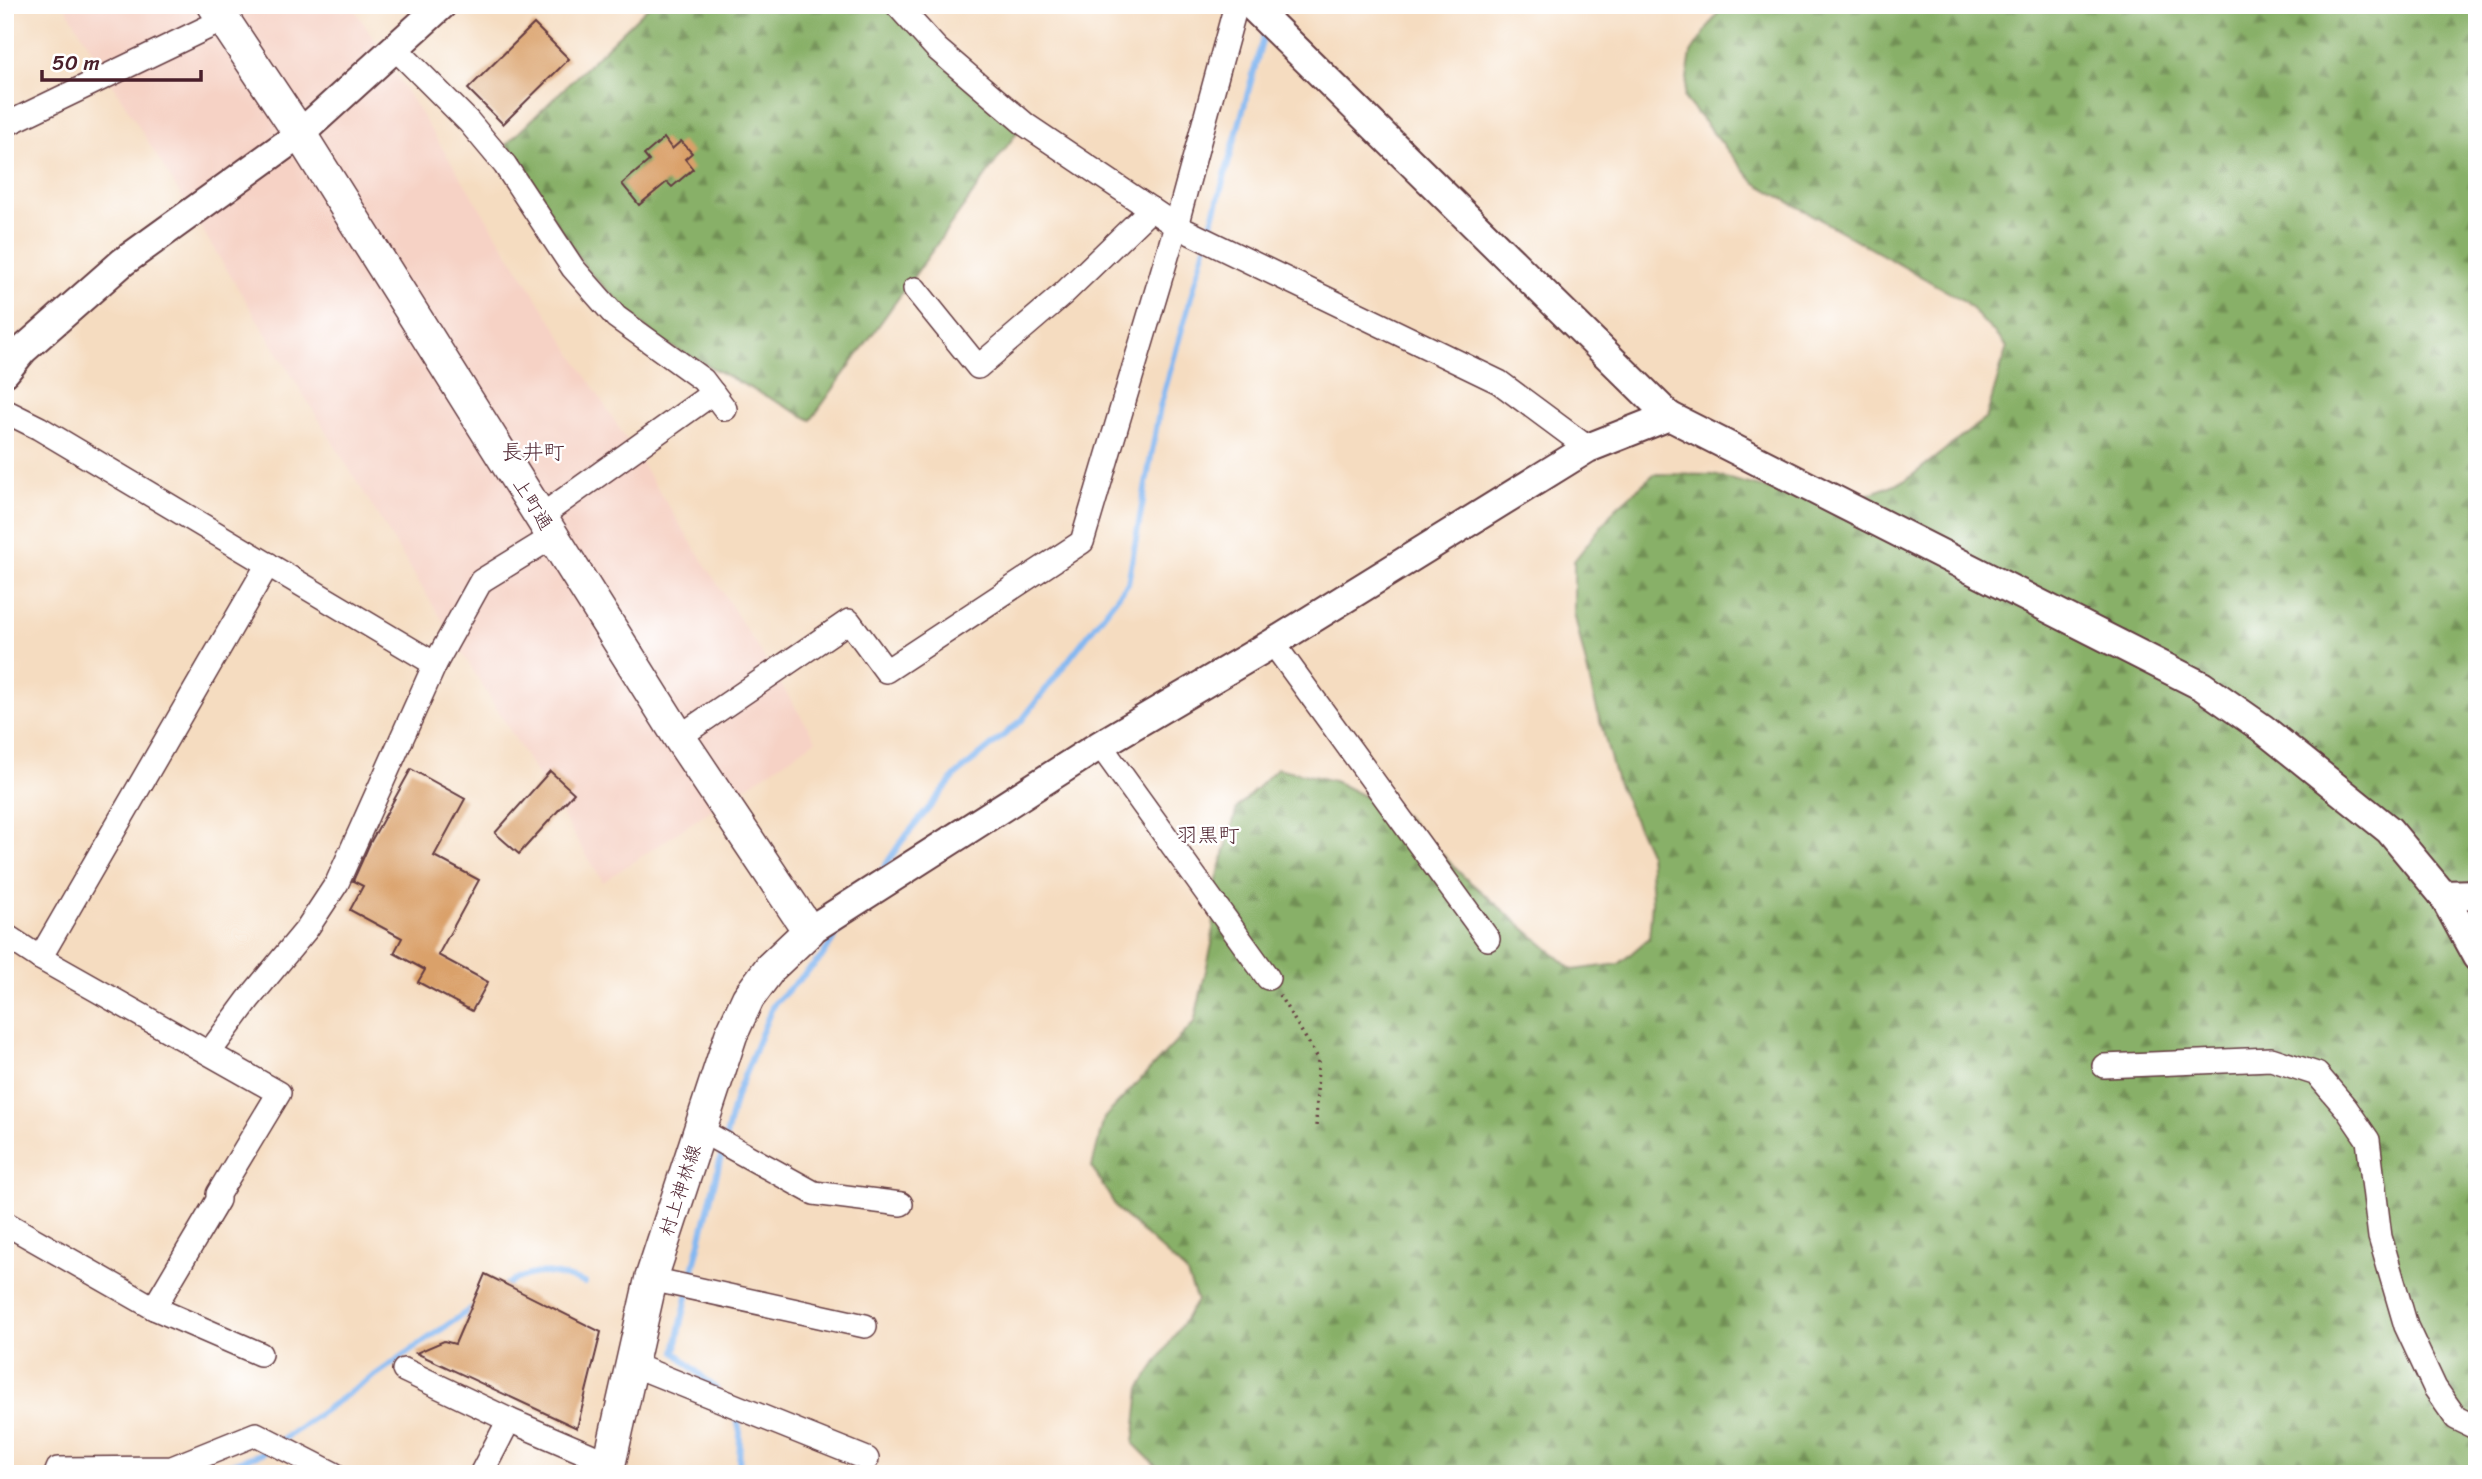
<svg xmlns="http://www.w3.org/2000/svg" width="2482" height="1479" font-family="Sriracha,'Klee One',sans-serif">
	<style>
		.built { fill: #f6d2c5 }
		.forest { fill: url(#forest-firs); stroke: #696849; stroke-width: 2 }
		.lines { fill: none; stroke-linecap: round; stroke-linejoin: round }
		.stream { stroke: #83b7f1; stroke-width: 6 }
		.building { fill: #daa16a }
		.minor-casing { stroke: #643b41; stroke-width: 26 }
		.tertiary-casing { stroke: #643b41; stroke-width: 32 }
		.secondary-casing { stroke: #643b41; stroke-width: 35 }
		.path { stroke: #643b41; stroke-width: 3.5; stroke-dasharray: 2 5; stroke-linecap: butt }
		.minor { stroke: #fff; stroke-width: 23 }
		.tertiary { stroke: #fff; stroke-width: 28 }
		.secondary { stroke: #fff; stroke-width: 32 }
		.labels { text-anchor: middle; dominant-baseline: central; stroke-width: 5; stroke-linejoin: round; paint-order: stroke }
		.street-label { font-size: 19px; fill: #4a1f2b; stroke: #fff }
		.neighbourhood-label { font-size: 21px; fill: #4a1f2b; stroke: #fff }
	</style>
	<defs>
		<pattern id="forest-firs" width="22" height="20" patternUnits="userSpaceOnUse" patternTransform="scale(1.75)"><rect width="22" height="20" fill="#88b067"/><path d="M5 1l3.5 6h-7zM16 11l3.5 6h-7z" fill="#718f55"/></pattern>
	</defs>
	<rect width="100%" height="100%" fill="#fff"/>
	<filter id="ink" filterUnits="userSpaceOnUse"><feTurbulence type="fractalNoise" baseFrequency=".0143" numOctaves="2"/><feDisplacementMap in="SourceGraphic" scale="14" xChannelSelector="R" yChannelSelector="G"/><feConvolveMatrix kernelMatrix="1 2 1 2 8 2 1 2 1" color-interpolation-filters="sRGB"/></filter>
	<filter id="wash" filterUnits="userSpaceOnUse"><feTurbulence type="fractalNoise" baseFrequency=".00686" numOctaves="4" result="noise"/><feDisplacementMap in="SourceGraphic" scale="28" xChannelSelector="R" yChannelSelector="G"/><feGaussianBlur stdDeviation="1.57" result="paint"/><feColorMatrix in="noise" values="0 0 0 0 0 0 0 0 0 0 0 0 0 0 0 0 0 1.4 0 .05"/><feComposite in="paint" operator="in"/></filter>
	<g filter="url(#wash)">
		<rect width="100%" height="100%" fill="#f5dcc0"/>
		<!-- built -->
		<polygon class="built" points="64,5 352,5 816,740 603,882"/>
		<!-- forest -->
		<g class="forest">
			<polygon points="650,5 888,5 1030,114 811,420 657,339 588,271 506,145"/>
			<polygon points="1723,5 2477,5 2477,1474 1164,1474 1134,1444 1140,1388 1197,1301 1186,1272 1118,1210 1092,1167 1104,1118 1194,1023 1212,944 1216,883 1237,808 1277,768 1334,781 1406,817 1463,876 1573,970 1619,964 1649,938 1652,902 1649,852 1617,782 1593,695 1574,613 1574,561 1615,509 1654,474 1713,475 1837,506 1906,480 1986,418 2007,347 1964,301 1754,182 1684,98 1691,53"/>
		</g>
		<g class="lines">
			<!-- stream -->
			<g class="stream">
				<polyline points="1208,236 1265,31"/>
				<polyline points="881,872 901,842 956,775 1022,720 1128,583 1160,407 1205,247"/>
				<polyline points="690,1282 736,1096 773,1005 821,958 846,921"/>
				<path d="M501,1288c32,-21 50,-17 84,-5"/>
				<polyline points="688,1293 675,1352 716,1389"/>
				<polyline points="736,1414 740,1433 739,1474"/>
				<polyline points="280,1441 475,1306"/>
				<polyline points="202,1474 263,1453 271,1447"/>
			</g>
		</g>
		<g id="blocks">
			<!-- building -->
			<g class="building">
				<polygon points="534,24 569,59 503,124 468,89"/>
				<polygon points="664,138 672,149 681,141 692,153 685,159 693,169 672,187 667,182 639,205 622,184 649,161 644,155"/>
				<polygon points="411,769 465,799 434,856 479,880 438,955 488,982 472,1011 418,982 425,970 394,953 402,938 350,910 363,886 353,881 370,843"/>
				<polygon points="550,771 574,793 519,854 495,833"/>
				<polygon points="485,1274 601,1332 577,1428 416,1353 444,1341 455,1344"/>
			</g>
		</g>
	</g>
	<g filter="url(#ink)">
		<use href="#blocks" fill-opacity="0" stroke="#643b41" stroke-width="2"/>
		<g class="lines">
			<defs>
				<g id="minor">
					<polyline points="897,5 937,49 1026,125 1176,226 1499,382 1588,448"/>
					<polyline points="395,48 469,122 505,165 573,268 616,317 703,380 725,409"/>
					<polyline points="5,125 223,20"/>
					<polyline points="915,289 978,367 1063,294 1151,209"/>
					<polyline points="5,411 39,428 435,664"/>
					<polyline points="541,516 713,393"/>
					<polyline points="1273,643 1488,939"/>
					<polyline points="679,737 849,621 886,671 1082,542 1176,226 1236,5"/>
					<polyline points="1100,745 1268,978"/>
					<polyline points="5,935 40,958 279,1093 218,1194 218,1200 154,1308"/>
					<polyline points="40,958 268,564"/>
					<polyline points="209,1053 248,1000 306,930 337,883 435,664 481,581 554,536"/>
					<polyline points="2104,1066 2271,1059 2317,1074 2346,1108 2368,1140 2380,1237 2406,1326 2435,1388 2456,1418 2477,1428"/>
					<polyline points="700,1130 814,1193 901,1204"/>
					<polyline points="5,1223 154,1308 260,1354"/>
					<polyline points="651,1279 865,1326"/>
					<polyline points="631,1364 867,1459"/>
					<polyline points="404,1370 509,1420 609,1463"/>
					<polyline points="56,1474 58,1469 172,1468 256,1434 334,1474"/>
					<polyline points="481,1474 509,1420"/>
				</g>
				<g id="tertiary">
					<polyline points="1251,5 1669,416"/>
					<polyline points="5,372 23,350 123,262 300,134 442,5"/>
					<polyline points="2443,895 2477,894"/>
					<polyline points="809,931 1100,745 1273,643 1588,448 1669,416 2202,686 2262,728 2389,830 2443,895 2477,957"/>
				</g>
				<polyline id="secondary" points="214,5 300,134 679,737 809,931 771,967 748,998 731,1035 651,1279 607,1474"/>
			</defs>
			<!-- minor casing -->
			<use href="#minor" class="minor-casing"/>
			<!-- tertiary casing -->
			<use href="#tertiary" class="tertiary-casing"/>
			<!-- secondary casing -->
			<use href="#secondary" class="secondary-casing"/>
			<!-- path -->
			<polyline class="path" points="1279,995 1318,1058 1316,1130"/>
			<!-- minor -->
			<use href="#minor" class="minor"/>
			<!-- tertiary -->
			<use href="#tertiary" class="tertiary"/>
			<!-- secondary -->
			<use href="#secondary" class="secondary"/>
		</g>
	</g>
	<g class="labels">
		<!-- street labels -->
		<g class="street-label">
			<text transform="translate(533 504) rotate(58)">上町通</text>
			<text transform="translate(680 1190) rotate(-72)">村上神林線</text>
		</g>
		<!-- neighbourhood labels -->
		<g class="neighbourhood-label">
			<text x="533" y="452">長井町</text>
			<text x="1208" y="835">羽黒町</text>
		</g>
	</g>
	<!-- margin -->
	<rect width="2482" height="1479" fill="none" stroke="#fff" stroke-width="28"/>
	<!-- scale -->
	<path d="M42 70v10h159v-10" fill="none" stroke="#4a1f2b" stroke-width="3.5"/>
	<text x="52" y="70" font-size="21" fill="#4a1f2b" stroke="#ffffff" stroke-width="5" paint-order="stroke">50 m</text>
</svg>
